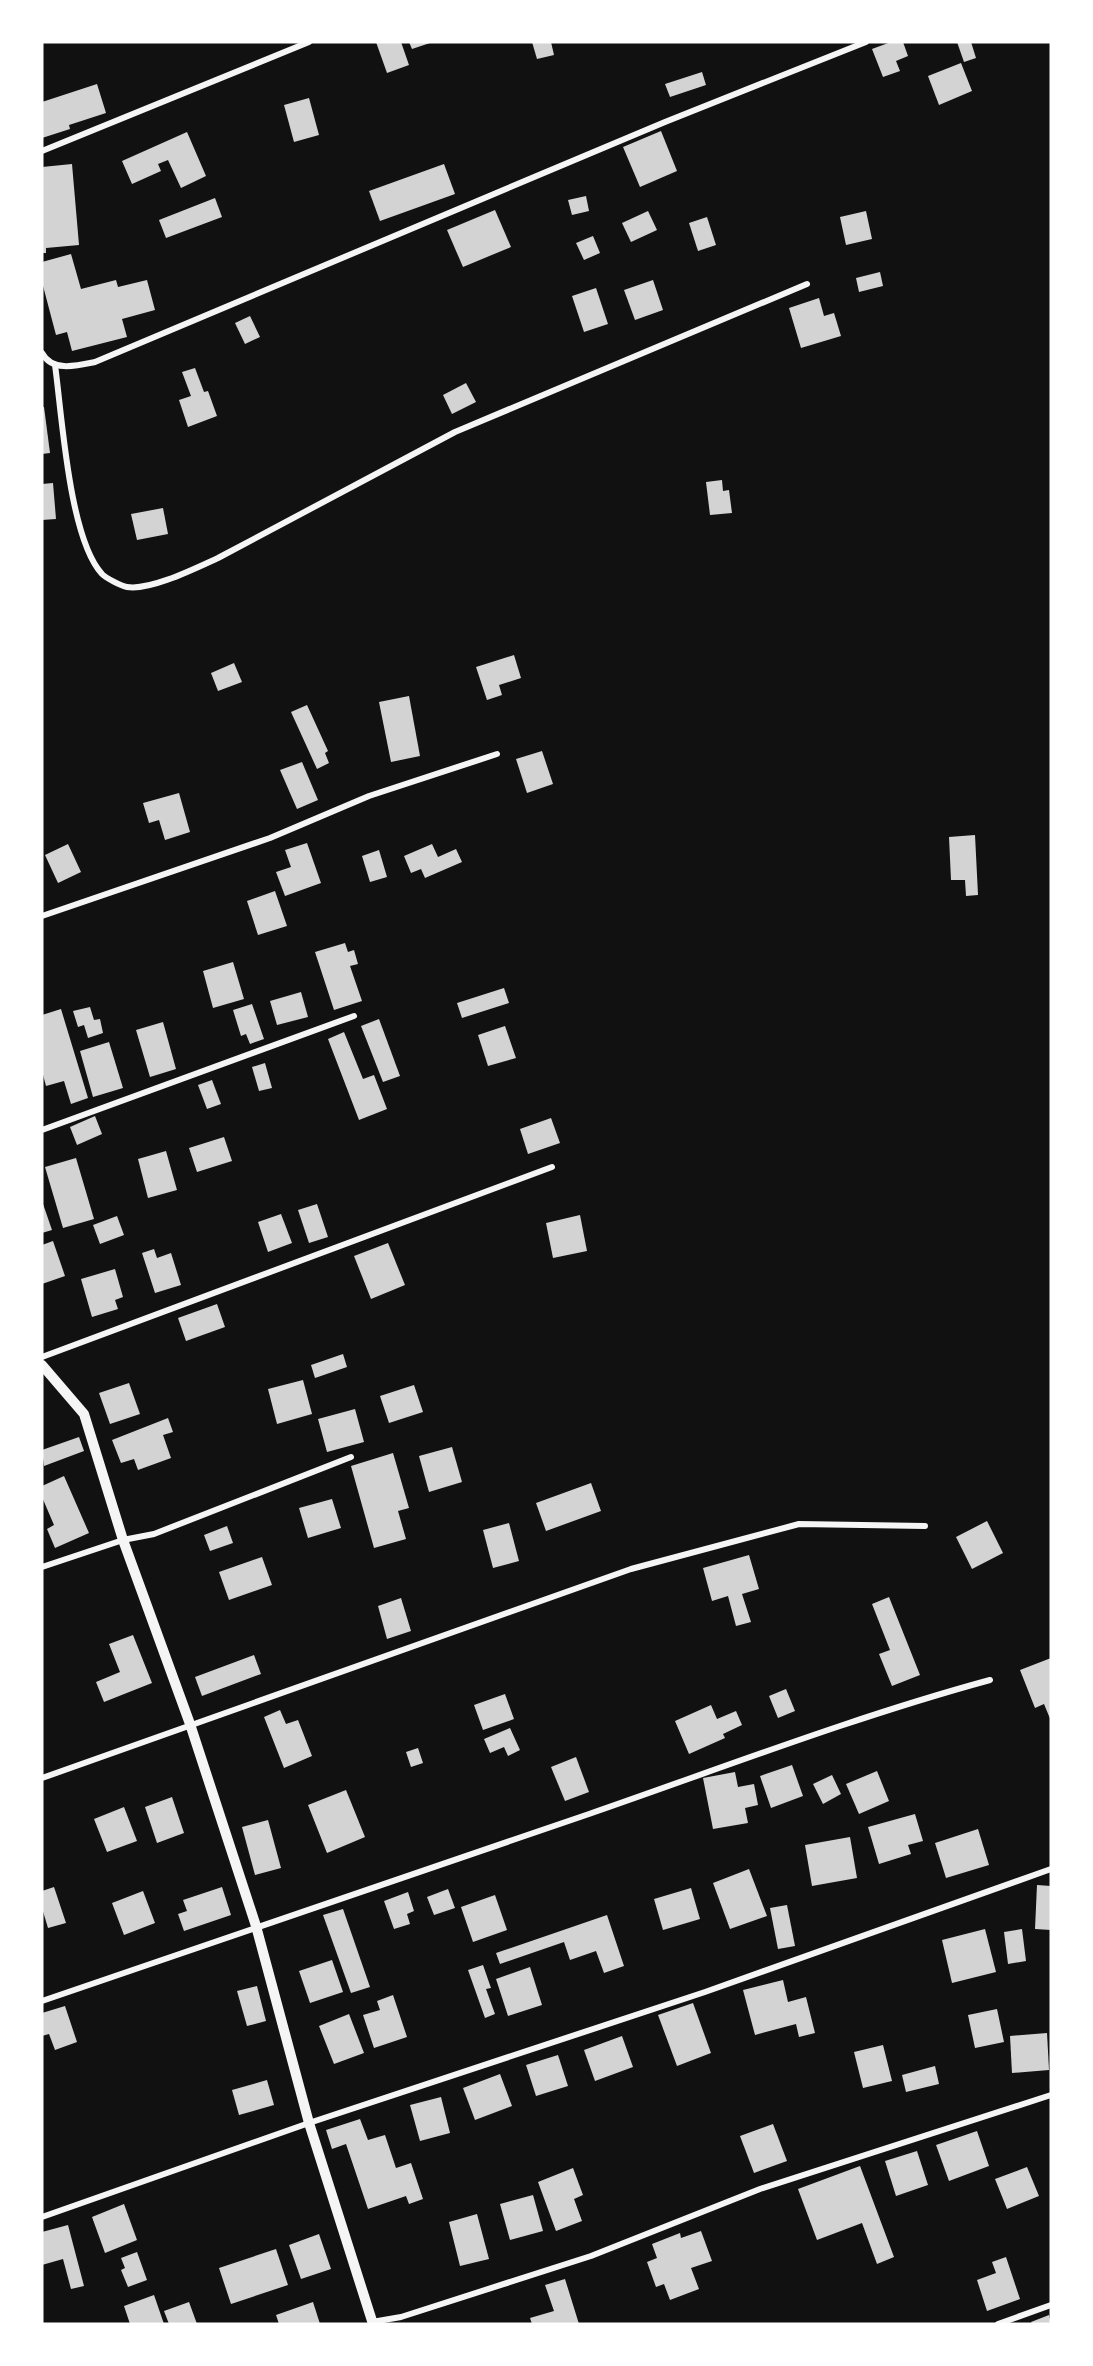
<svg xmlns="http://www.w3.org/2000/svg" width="1093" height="2366" font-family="'PT Sans',sans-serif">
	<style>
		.building { fill: #d3d3d3 }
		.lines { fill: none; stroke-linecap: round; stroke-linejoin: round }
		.minor { stroke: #f5f5f5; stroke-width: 6 }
		.tertiary { stroke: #f5f5f5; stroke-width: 10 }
	</style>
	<rect width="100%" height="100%" fill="#111"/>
	<!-- building -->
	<g class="building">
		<polygon points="376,42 401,42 409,65 387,73"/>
		<polygon points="409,42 433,42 412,49"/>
		<polygon points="532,42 551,42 554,55 537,59"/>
		<polygon points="891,42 903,42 908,56 896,61 900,71 883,77 872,49"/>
		<polygon points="957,42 971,42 976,58 964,62"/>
		<polygon points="961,63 972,91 939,105 928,76"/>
		<polygon points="702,72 706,85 670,97 665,84"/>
		<polygon points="97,84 106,113 69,125 70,129 42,138 42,102"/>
		<polygon points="309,98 319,135 294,142 284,105"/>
		<polygon points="661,131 677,171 640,187 623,147"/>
		<polygon points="187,132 206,176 181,188 168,160 158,164 161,171 132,184 122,161"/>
		<polygon points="72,164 79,245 46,248 46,253 42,253 42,167"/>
		<polygon points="444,164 455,194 380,221 369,191"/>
		<polygon points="586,196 589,211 572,215 568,200"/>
		<polygon points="215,198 222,217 166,238 159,220"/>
		<polygon points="495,210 511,247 463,267 447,230"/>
		<polygon points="648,211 657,230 631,242 622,223"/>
		<polygon points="866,211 872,239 846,245 840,217"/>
		<polygon points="707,217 716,245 698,251 689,223"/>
		<polygon points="593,236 600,253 584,260 576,243"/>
		<polygon points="71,254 81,289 116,280 118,287 147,280 155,310 122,319 127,337 72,351 67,332 56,335 42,282 42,262"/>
		<polygon points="880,272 883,286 859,292 856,278"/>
		<polygon points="653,280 663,310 635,320 624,290"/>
		<polygon points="596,288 608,324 584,332 572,296"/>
		<polygon points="819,298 824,316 834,313 841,336 801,348 789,308"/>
		<polygon points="250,316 260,337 245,344 235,323"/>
		<polygon points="195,368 204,392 208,391 217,416 188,427 179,400 191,396 182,372"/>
		<polygon points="466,383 476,402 452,414 443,395"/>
		<polygon points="42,407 44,407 50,453 42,454"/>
		<polygon points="722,480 723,491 729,490 732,513 710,515 706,482"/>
		<polygon points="53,483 56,519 42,520 42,484"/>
		<polygon points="163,508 168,534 137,540 131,514"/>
		<polygon points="514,655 521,678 499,685 502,695 487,700 476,667"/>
		<polygon points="234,663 242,682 218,691 211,673"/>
		<polygon points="409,696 420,756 391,762 379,702"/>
		<polygon points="307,705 328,751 325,753 329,763 317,769 291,712"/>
		<polygon points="542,751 553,784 527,793 516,759"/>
		<polygon points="302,762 318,800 297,809 280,770"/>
		<polygon points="179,793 190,832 165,840 159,820 149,823 143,803"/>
		<polygon points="975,835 978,895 966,896 965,880 951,880 949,837"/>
		<polygon points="307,843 321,883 285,896 276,872 291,867 285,850"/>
		<polygon points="68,844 81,872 58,883 45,855"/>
		<polygon points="432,844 438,857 456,849 462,862 425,878 421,869 411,873 404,856"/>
		<polygon points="379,850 387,877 370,882 362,856"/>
		<polygon points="275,891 287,926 258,935 247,901"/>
		<polygon points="345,943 348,952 354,950 358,964 350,966 362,1001 334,1010 315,952"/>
		<polygon points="233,962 244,999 213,1008 203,971"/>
		<polygon points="504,988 509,1003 462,1018 457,1003"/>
		<polygon points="301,992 308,1017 277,1025 270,1001"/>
		<polygon points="252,1004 264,1039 250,1044 246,1034 241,1036 233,1010"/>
		<polygon points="90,1007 94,1020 100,1019 103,1033 88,1038 84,1025 78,1027 73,1011"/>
		<polygon points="61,1009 88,1098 71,1104 64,1081 46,1086 42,1071 42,1015"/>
		<polygon points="379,1019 400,1076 383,1082 361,1026"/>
		<polygon points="163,1022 176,1069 150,1077 136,1030"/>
		<polygon points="505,1026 516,1058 488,1066 478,1035"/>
		<polygon points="344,1032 363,1079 374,1075 387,1109 359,1120 328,1039"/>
		<polygon points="109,1042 123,1088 93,1097 80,1051"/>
		<polygon points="265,1063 272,1088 259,1091 252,1067"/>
		<polygon points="212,1080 221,1104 207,1109 198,1085"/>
		<polygon points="95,1116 102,1134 77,1145 70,1127"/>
		<polygon points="551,1118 560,1143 528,1154 520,1129"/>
		<polygon points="224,1137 232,1161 197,1172 189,1148"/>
		<polygon points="166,1151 177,1190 148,1198 138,1159"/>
		<polygon points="76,1158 94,1219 63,1228 45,1167"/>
		<polygon points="42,1201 52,1230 42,1233"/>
		<polygon points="317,1204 328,1237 309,1243 298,1210"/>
		<polygon points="281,1214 292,1243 268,1252 258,1222"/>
		<polygon points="580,1215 587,1251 553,1258 546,1223"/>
		<polygon points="117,1216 124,1235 100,1244 93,1225"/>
		<polygon points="53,1241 65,1276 42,1284 42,1245"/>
		<polygon points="388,1243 405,1285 371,1299 354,1256"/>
		<polygon points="154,1249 157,1258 171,1253 181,1285 155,1293 142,1253"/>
		<polygon points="115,1269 123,1297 115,1300 118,1309 92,1317 81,1279"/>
		<polygon points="217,1304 225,1327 186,1341 178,1318"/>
		<polygon points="343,1354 347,1367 315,1378 311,1365"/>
		<polygon points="303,1380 312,1414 277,1424 268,1389"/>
		<polygon points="129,1383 140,1414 110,1424 99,1393"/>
		<polygon points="414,1385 423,1412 389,1423 380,1396"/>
		<polygon points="355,1409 364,1442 327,1452 318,1419"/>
		<polygon points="168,1418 173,1432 163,1435 171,1458 138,1470 134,1459 121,1463 112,1440"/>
		<polygon points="79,1437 84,1451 44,1466 42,1450"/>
		<polygon points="452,1447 462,1482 429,1492 419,1456"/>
		<polygon points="393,1453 409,1508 398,1511 406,1539 374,1548 351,1466"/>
		<polygon points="64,1476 89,1533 55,1548 47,1529 54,1525 42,1497 42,1486"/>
		<polygon points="591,1483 601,1511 546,1531 536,1503"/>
		<polygon points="332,1499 341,1528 308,1538 299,1508"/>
		<polygon points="987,1521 1003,1553 972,1569 956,1537"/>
		<polygon points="509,1523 519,1561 493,1568 483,1530"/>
		<polygon points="227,1526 233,1543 210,1551 204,1535"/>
		<polygon points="749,1555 759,1589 742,1594 751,1622 736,1626 728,1596 712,1601 703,1568"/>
		<polygon points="262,1557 272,1585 229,1600 219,1572"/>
		<polygon points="889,1597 920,1675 892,1686 879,1654 890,1650 872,1604"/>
		<polygon points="401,1598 411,1631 387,1639 378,1606"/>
		<polygon points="133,1635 152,1683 104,1702 96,1682 120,1672 109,1644"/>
		<polygon points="254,1655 261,1674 202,1696 195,1677"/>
		<polygon points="1051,1658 1051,1721 1044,1704 1035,1708 1020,1670"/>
		<polygon points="786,1689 795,1711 778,1718 769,1696"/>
		<polygon points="505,1694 514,1719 483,1730 474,1705"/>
		<polygon points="711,1705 717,1719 736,1711 742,1725 723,1734 725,1738 689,1754 675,1721"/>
		<polygon points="280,1710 286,1724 298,1720 312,1756 284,1768 264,1717"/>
		<polygon points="510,1728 520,1750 508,1756 504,1747 490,1753 484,1739"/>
		<polygon points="418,1748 423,1763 411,1767 406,1752"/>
		<polygon points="576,1757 589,1792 565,1801 551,1767"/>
		<polygon points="792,1765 803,1796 771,1808 760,1776"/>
		<polygon points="877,1771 889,1801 859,1814 846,1784"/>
		<polygon points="735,1772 738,1787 754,1784 758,1805 745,1808 748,1823 713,1829 703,1778"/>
		<polygon points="832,1775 841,1794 823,1804 813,1784"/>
		<polygon points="346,1790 365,1837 327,1853 308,1805"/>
		<polygon points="172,1797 184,1833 157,1843 145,1807"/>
		<polygon points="124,1807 137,1841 107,1852 94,1819"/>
		<polygon points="915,1814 923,1841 908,1845 911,1854 879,1864 868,1827"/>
		<polygon points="268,1820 281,1868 255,1875 242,1827"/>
		<polygon points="978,1829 989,1865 946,1878 935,1843"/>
		<polygon points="850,1837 857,1878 812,1886 805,1845"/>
		<polygon points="749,1869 767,1916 730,1929 713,1883"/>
		<polygon points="1037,1885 1051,1886 1051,1930 1035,1929"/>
		<polygon points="54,1887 66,1923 48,1928 42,1908 42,1891"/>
		<polygon points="222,1887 231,1915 184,1931 178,1914 187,1911 183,1900"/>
		<polygon points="691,1888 700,1919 663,1930 654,1899"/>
		<polygon points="448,1889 455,1908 434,1915 427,1897"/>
		<polygon points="143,1891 155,1923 124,1935 112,1903"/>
		<polygon points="408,1892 414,1911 407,1914 410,1924 394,1929 384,1901"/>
		<polygon points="495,1895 507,1930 473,1942 461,1907"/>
		<polygon points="787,1905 795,1946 778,1949 770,1908"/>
		<polygon points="343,1909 370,1987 351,1993 323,1915"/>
		<polygon points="607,1915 624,1966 604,1973 596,1951 570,1960 564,1942 500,1964 496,1953"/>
		<polygon points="985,1929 996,1972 952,1983 942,1940"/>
		<polygon points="1022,1929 1026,1961 1008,1964 1004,1932"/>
		<polygon points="332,1960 343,1992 310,2003 299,1971"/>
		<polygon points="483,1965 491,1988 486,1989 495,2014 485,2018 468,1970"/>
		<polygon points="530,1967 542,2005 508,2016 496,1979"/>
		<polygon points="783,1980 788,2002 806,1997 815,2033 799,2037 796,2024 755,2035 743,1990"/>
		<polygon points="257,1986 266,2021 247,2026 237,1991"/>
		<polygon points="393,1995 407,2037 374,2048 363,2015 380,2010 377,2001"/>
		<polygon points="693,2003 711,2053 677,2066 658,2015"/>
		<polygon points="65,2006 77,2042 55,2050 49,2034 42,2036 42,2013"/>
		<polygon points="997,2009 1004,2042 975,2048 968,2015"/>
		<polygon points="349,2014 364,2053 334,2064 319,2026"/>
		<polygon points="1047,2033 1049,2070 1012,2073 1010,2036"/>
		<polygon points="622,2036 633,2067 595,2081 584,2050"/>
		<polygon points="883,2045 892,2081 863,2088 854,2052"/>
		<polygon points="558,2055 568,2086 536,2096 526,2065"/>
		<polygon points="935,2066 939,2084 906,2092 902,2075"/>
		<polygon points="500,2074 512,2106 475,2120 463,2088"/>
		<polygon points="267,2080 274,2105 239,2115 232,2090"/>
		<polygon points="441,2097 450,2133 420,2141 410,2105"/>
		<polygon points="360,2119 368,2140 385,2135 396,2168 411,2163 423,2199 409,2204 406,2196 368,2209 346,2144 332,2149 326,2130"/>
		<polygon points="773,2124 787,2161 754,2173 740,2136"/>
		<polygon points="977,2131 989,2166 949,2181 936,2145"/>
		<polygon points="917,2151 928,2185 896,2196 885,2161"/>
		<polygon points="860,2166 894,2257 877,2264 862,2223 817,2240 798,2189"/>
		<polygon points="1027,2167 1039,2196 1007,2209 995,2179"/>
		<polygon points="573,2168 583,2195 574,2199 582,2221 556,2231 538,2182"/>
		<polygon points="533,2195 543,2231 510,2240 500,2204"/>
		<polygon points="124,2204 137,2240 105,2253 92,2217"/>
		<polygon points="477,2214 489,2259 460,2266 449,2222"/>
		<polygon points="68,2225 84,2286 71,2289 63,2259 42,2265 42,2232"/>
		<polygon points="701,2231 712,2261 691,2268 699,2289 670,2300 664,2284 656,2287 647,2262 657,2258 652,2244 680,2233 681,2238"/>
		<polygon points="319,2234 331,2269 301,2279 289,2245"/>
		<polygon points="276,2249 288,2285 231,2304 219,2268"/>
		<polygon points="137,2252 147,2280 128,2287 121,2270 125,2268 121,2258"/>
		<polygon points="1006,2257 1020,2299 987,2311 977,2280 996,2273 992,2262"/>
		<polygon points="565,2279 579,2324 532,2324 530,2318 554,2311 545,2285"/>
		<polygon points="154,2295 164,2324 130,2324 124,2306"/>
		<polygon points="189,2302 197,2324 169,2324 164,2311"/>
		<polygon points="313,2302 320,2324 279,2324 276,2315"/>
		<polygon points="1049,2315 1051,2324 1032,2324 1031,2322"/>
	</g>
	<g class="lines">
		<!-- minor -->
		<g class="minor">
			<polyline points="42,151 309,42"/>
			<path d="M42,353c10,19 34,13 53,9l570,-240 201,-80"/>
			<path d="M55,365c7,50 14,173 47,209 4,4 19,12 25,13 23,4 69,-19 91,-29l237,-126 352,-148"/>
			<polyline points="42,916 270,838 369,796 497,754"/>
			<polyline points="42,1130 354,1016"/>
			<polyline points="42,1357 552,1167"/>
			<polyline points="42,1567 123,1540 154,1534 351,1457"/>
			<polyline points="42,1778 631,1569 799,1524 925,1526"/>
			<path d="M42,2001c182,-64 365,-125 547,-187 133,-46 265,-97 401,-134"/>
			<polyline points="42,2217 309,2123 705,1992 1051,1869"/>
			<polyline points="372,2322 401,2317 591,2256 760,2189 1051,2095"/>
			<polyline points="998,2324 1051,2305"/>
		</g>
		<!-- tertiary -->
		<polyline class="tertiary" points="42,1365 84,1414 123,1540 190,1724 256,1926 309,2123 373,2324"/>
	</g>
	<!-- border -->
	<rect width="1093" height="2366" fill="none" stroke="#ffffff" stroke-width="87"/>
</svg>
